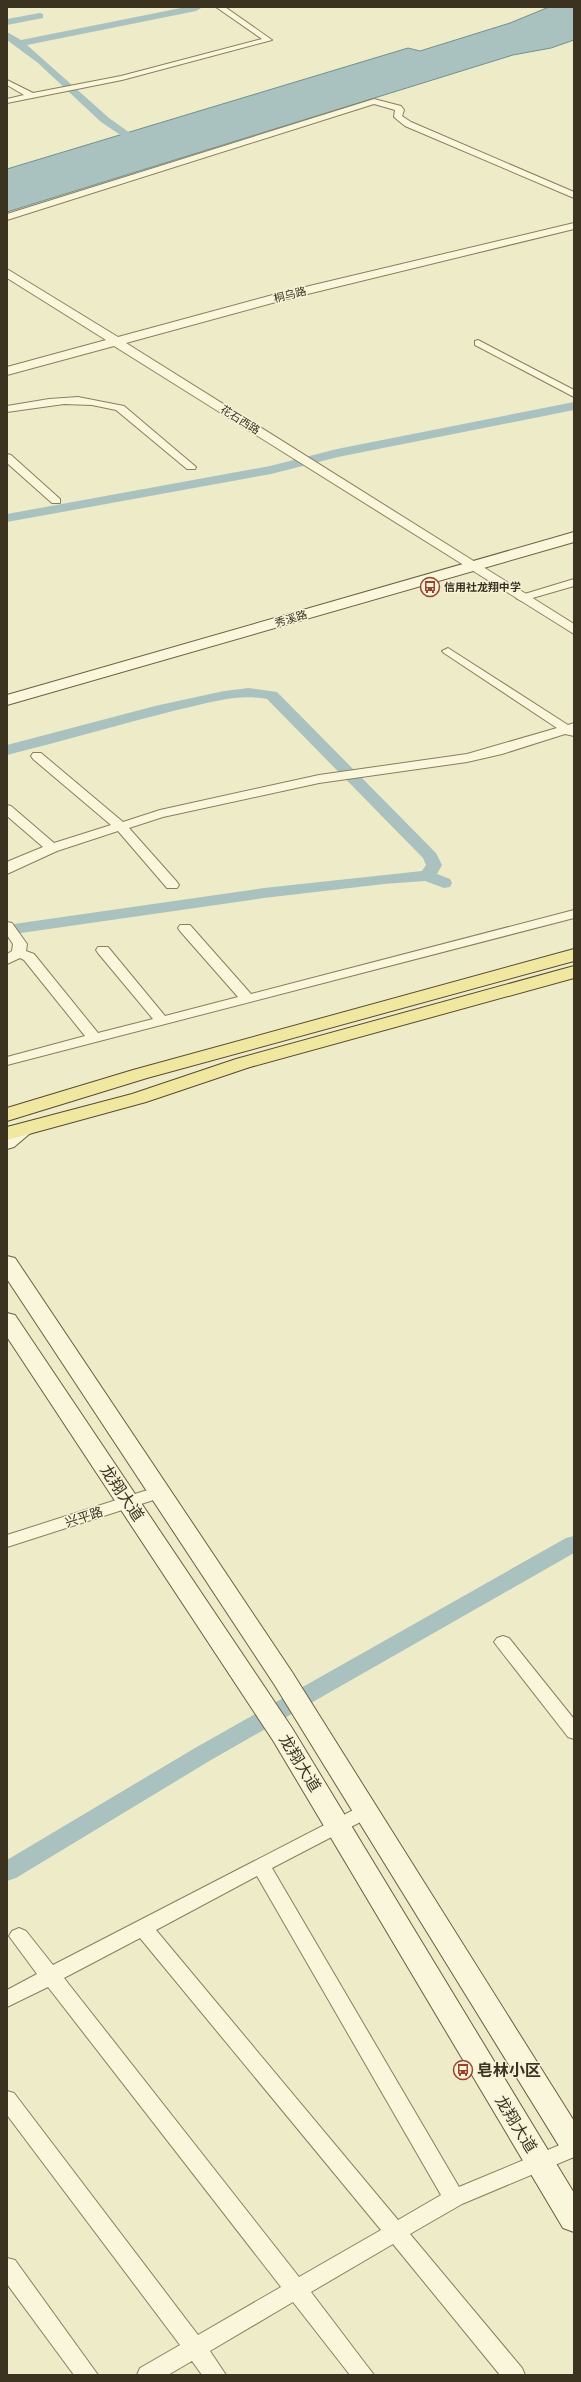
<svg xmlns="http://www.w3.org/2000/svg" width="581" height="2382" font-family="'Zilla Slab','Noto Sans SC',serif">
	<style>
		.water { fill: #a9c2c0; stroke: #6f9190 }
		.lines { fill: none; stroke-linecap: round; stroke-linejoin: round }
		.canal { fill: #a9c2c0; fill-rule: evenodd }
		.minor-casing { stroke: #8a7e5d; stroke-width: 2 }
		.tertiary-casing { stroke: #8a7e5d; stroke-width: 2 }
		.secondary-casing { stroke: #6c5f40; stroke-width: 2 }
		.primary-casing { stroke: #584b31; stroke-width: 2 }
		.minor { fill: #f9f6db; fill-rule: evenodd }
		.tertiary { fill: #f9f6db; fill-rule: evenodd }
		.secondary { fill: #f9f6db; fill-rule: evenodd }
		.primary { fill: #f0e8a1; fill-rule: evenodd }
		.labels { text-anchor: middle; dominant-baseline: central; stroke-width: 3; stroke-linejoin: round; paint-order: stroke }
		.far-street-label { font-size: 11px; fill: #3b3320; stroke: #f6f3d8 }
		.far-poi-label { font-size: 11px; font-weight: bold; fill: #3b3320; stroke: #f6f3d8; text-anchor: start }
		.street-label { font-size: 13px; fill: #3b3320; stroke: #f6f3d8 }
		.near-street-label { font-size: 16px; fill: #3b3320; stroke: #f6f3d8 }
		.near-poi-label { font-size: 16px; font-weight: bold; fill: #3b3320; stroke: #f6f3d8; text-anchor: start }
	</style>
	<rect width="100%" height="100%" fill="#eeebc8"/>
	<!-- water -->
	<polygon class="water" points="549,7 574,7 574,40 551,48 513,55 7,212 7,169 408,48 420,51 510,23"/>
	<g class="lines">
		<!-- canal -->
		<g class="canal">
			<polygon points="186,7 201,8 196,11 27,45 109,118 144,143 145,145 140,148 101,122 38,63 7,40 7,32 21,40"/>
			<polygon points="40,13 43,14 43,18 7,25 7,19"/>
			<polygon points="574,402 574,410 338,457 271,474 7,522 7,514 270,466 337,449"/>
			<path d="M249,688l28,4 159,161 6,12 -5,9 13,5 2,4 -2,4 -6,1 -19,-7 -41,3 -120,14 -257,37v-10l257,-37 158,-17 4,-6 -3,-7 -156,-159c-30,-6 -61,5 -90,11 -57,14 -113,31 -170,45v-10l148,-39 69,-15z"/>
			<polygon points="574,1536 574,1553 211,1760 16,1878 7,1881 7,1860 195,1748 566,1538"/>
		</g>
		<defs>
			<g id="minor">
				<polygon points="216,7 225,7 272,40 122,80 7,103 7,99 24,95 7,85 7,80 33,93 121,76 262,39"/>
				<polygon points="374,99 401,106 404,110 402,116 411,122 574,192 574,198 405,126 394,117 395,110 374,104 7,220 7,214"/>
				<polygon points="478,340 574,390 574,397 475,345 475,341"/>
				<polygon points="78,397 124,406 196,467 195,469 187,469 116,410 92,405 64,404 7,412 7,406 49,399"/>
				<polygon points="7,454 11,455 60,499 60,503 52,503 7,463"/>
				<polygon points="574,579 574,586 522,601 516,598 518,596"/>
				<polygon points="448,648 568,725 574,723 574,736 565,734 502,754 467,762 319,783 163,817 129,828 177,882 179,885 177,888 167,888 118,831 57,851 7,874 7,863 9,861 43,847 7,816 7,805 11,806 54,843 111,825 33,759 31,756 33,753 41,753 123,822 160,810 319,775 467,754 557,728 444,653 442,651"/>
				<polygon points="574,910 574,918 7,1065 7,1057 85,1036 24,960 20,958 7,964 7,954 12,951 13,944 7,935 7,922 12,923 27,944 26,951 34,954 98,1033 153,1019 98,953 96,950 98,947 108,947 165,1016 238,997 180,931 178,928 180,925 190,925 251,994"/>
				<polygon points="160,1486 166,1488 168,1492 166,1496 7,1547 7,1535"/>
				<polygon points="503,1636 509,1638 574,1719 574,1739 568,1737 497,1646 494,1642 497,1638"/>
				<path d="M365,1804l7,2 2,5 -2,5 -100,52 187,319 115,-48v18l-112,47 -52,30 112,134 3,7h-25l-107,-131 -82,48 63,83h-24l-57,-73 -83,49 16,24h-24l-10,-14 -24,14h-31l3,-7 40,-23 -173,-230v-24l7,2 184,242 83,-48 -233,-300 -41,20v-17l30,-16 -28,-38 3,-5 7,-3 7,3 27,34zM257,1876l184,319 -43,25 -242,-290zM140,1938l241,292 -82,47 -235,-299z"/>
				<polygon points="7,2258 15,2260 98,2375 74,2375 7,2284"/>
			</g>
			<polygon id="tertiary" points="574,223 574,229 287,299 126,343 574,624 574,634 114,346 7,375 7,367 106,340 7,278 7,269 118,337 280,293"/>
			<g id="secondary">
				<polygon points="574,532 574,542 7,705 7,695"/>
				<polygon points="24,1124 31,1126 34,1130 14,1147 7,1149 7,1133 17,1126"/>
				<polygon points="7,1256 15,1258 292,1672 574,2121 574,2158 564,2154 274,1684 7,1279"/>
				<polygon points="7,1313 15,1315 292,1728 574,2193 574,2232 563,2228 274,1742 7,1337"/>
			</g>
			<g id="primary">
				<polygon points="574,949 574,961 147,1078 7,1121 7,1108 133,1070"/>
				<polygon points="574,966 574,978 250,1067 146,1102 7,1140 7,1127 132,1094 236,1059"/>
			</g>
		</defs>
		<!-- minor casing -->
		<use href="#minor" class="minor-casing"/>
		<!-- tertiary casing -->
		<use href="#tertiary" class="tertiary-casing"/>
		<!-- secondary casing -->
		<use href="#secondary" class="secondary-casing"/>
		<!-- primary casing -->
		<use href="#primary" class="primary-casing"/>
		<!-- minor -->
		<use href="#minor" class="minor"/>
		<!-- tertiary -->
		<use href="#tertiary" class="tertiary"/>
		<!-- secondary -->
		<use href="#secondary" class="secondary"/>
		<!-- primary -->
		<use href="#primary" class="primary"/>
	</g>
	<!-- icons -->
	<defs>
		<symbol id="bus-ring" viewBox="-11 -11 22 22"><circle r="9.5" fill="#f6f3d8" stroke="#99432e" stroke-width="1.5"/><path d="M-5-6H5V4H4V6H2V4H-2V6H-4V4H-5ZM-3.5-4V0h7V-4ZM-3.5 1.2v1.5H-2V1.2ZM2 1.2v1.5H3.5V1.2Z" fill="#99432e"/></symbol>
	</defs>
	<g fill-rule="evenodd">
		<use href="#bus-ring" x="419" y="576" width="22" height="22"/>
		<use href="#bus-ring" x="452" y="2059" width="22" height="22"/>
	</g>
	<g class="labels">
		<!-- far-street labels -->
		<g class="far-street-label">
			<text transform="translate(290 295) rotate(-14)">桐乌路</text>
			<text transform="translate(240 420) rotate(32)">花石西路</text>
			<text transform="translate(291 619) rotate(-16)">秀溪路</text>
		</g>
		<!-- far-poi labels -->
		<g class="far-poi-label">
			<text x="444" y="587">信用社龙翔中学</text>
		</g>
		<!-- street labels -->
		<g class="street-label">
			<text transform="translate(84 1517) rotate(-18)">兴平路</text>
		</g>
		<!-- near-street labels -->
		<g class="near-street-label">
			<text transform="translate(122 1493) rotate(56)">龙翔大道</text>
			<text transform="translate(300 1763) rotate(58)">龙翔大道</text>
			<text transform="translate(516 2124) rotate(58)">龙翔大道</text>
		</g>
		<!-- near-poi labels -->
		<g class="near-poi-label">
			<text x="477" y="2070">皂林小区</text>
		</g>
	</g>
	<!-- border -->
	<rect width="581" height="2382" fill="none" stroke="#3b3320" stroke-width="16"/>
</svg>
